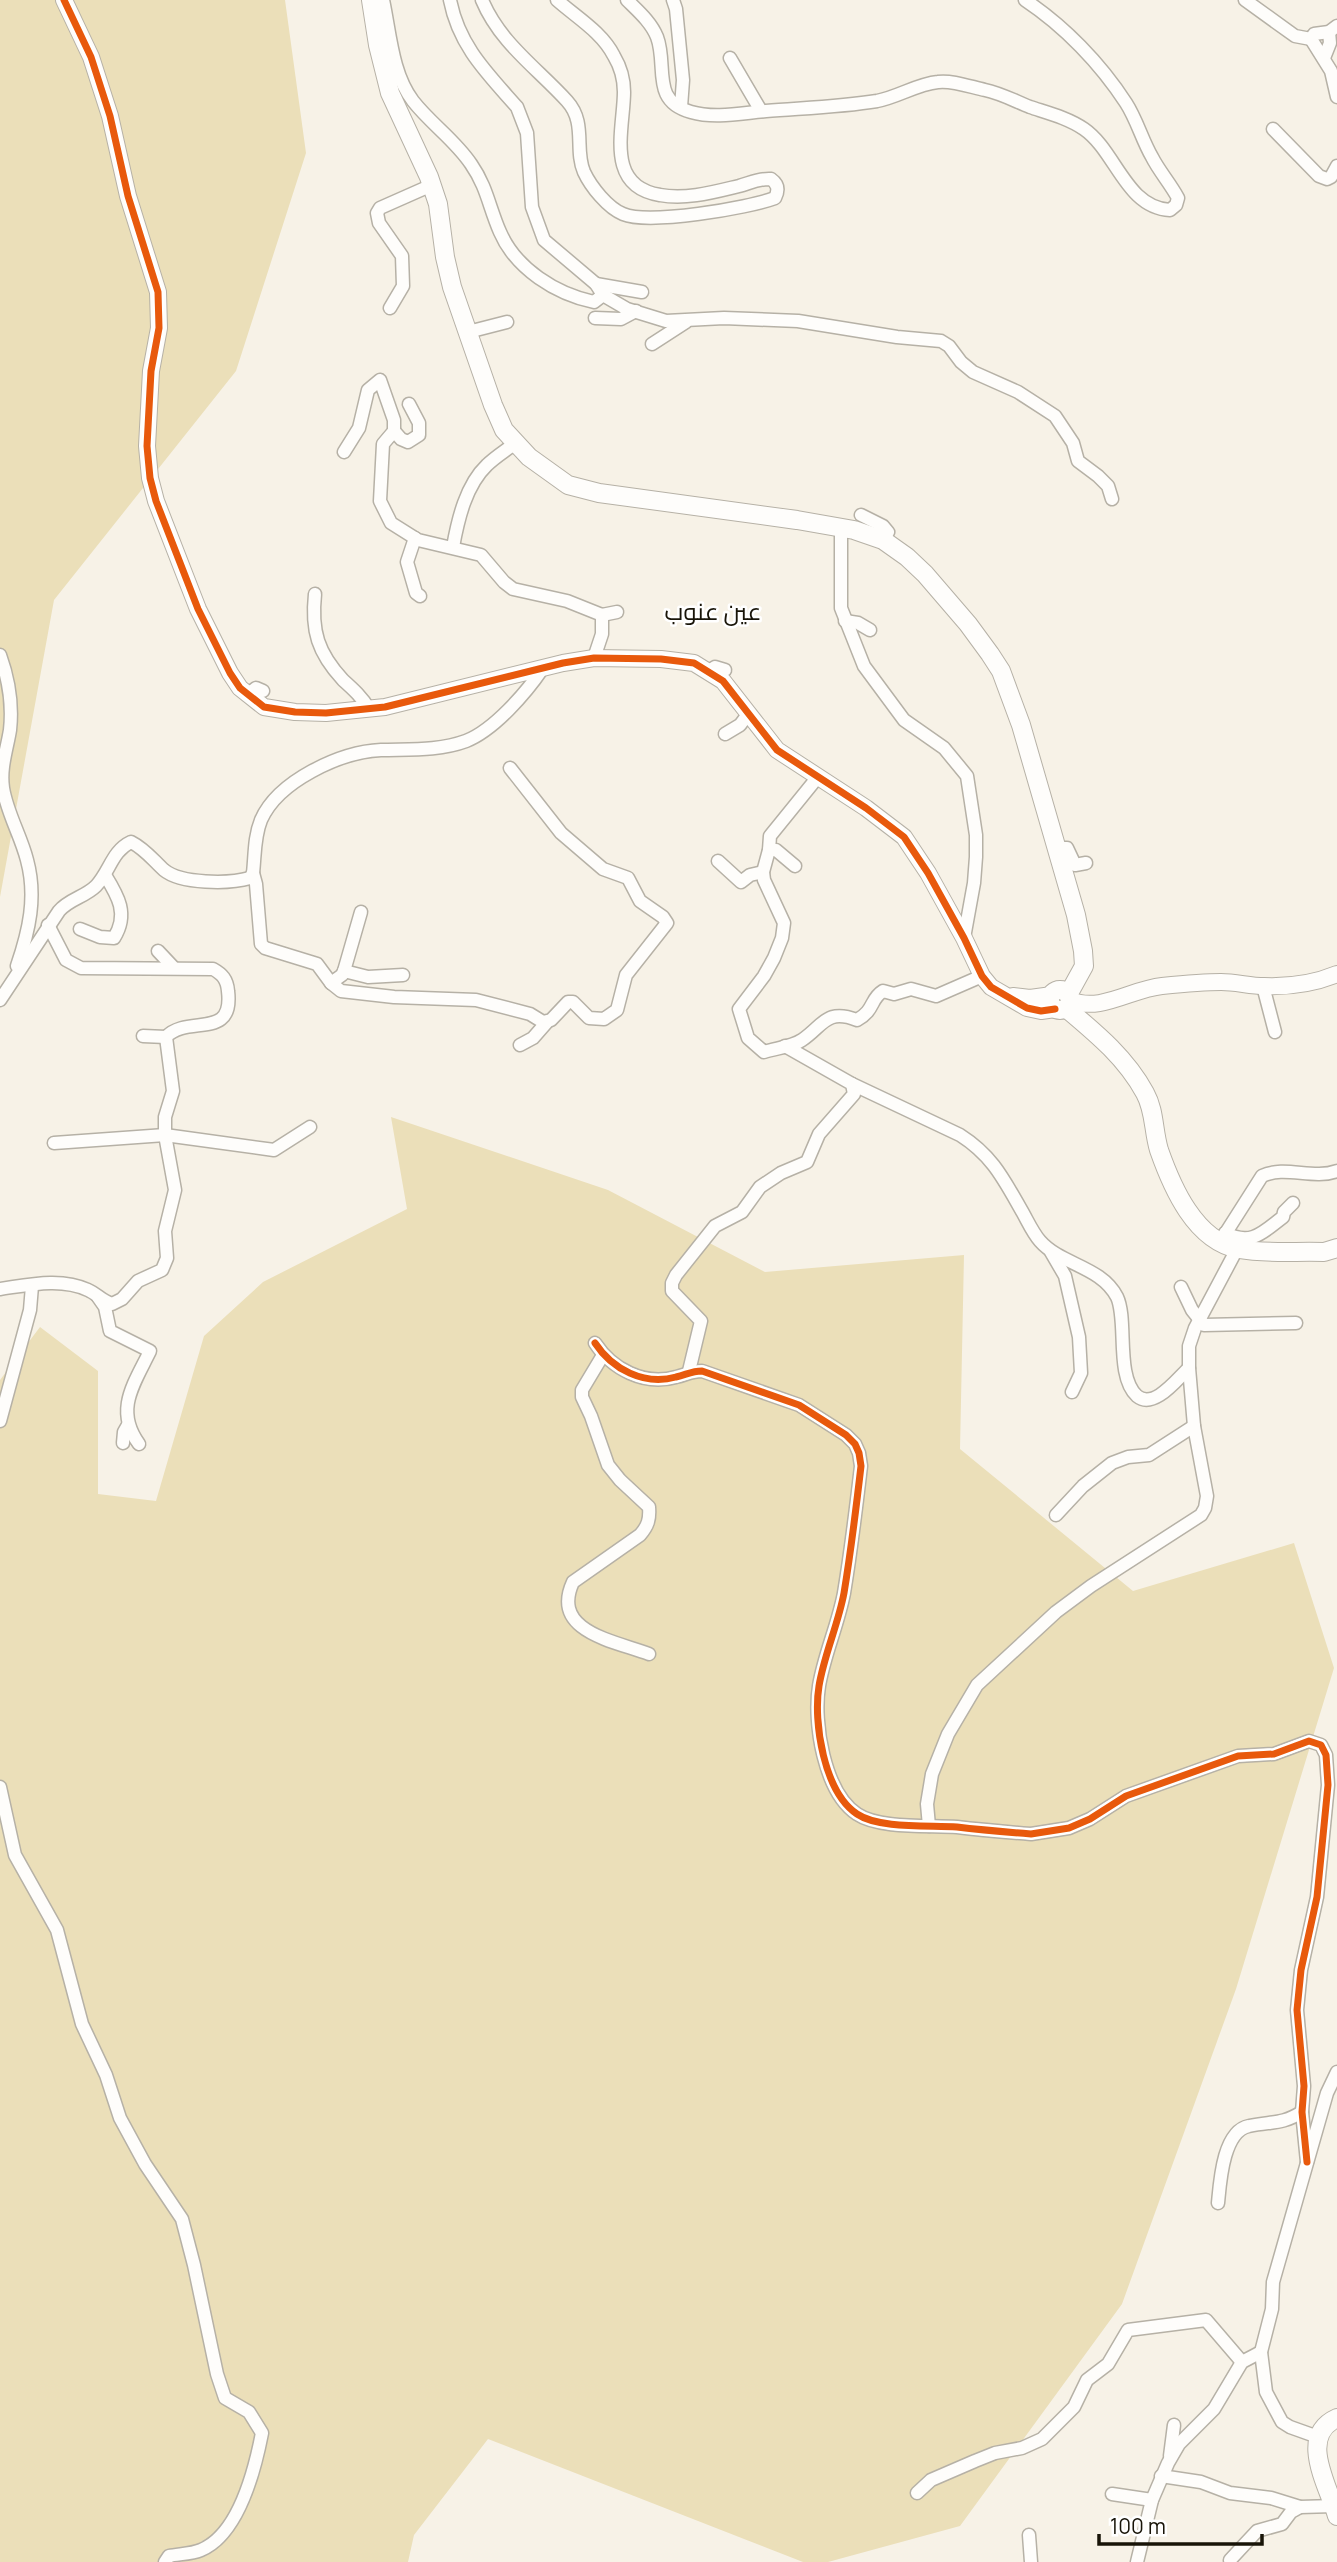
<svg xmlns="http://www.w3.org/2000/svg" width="1337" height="2562" font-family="Manrope,Cairo,sans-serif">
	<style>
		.green { fill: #ebdfb9 }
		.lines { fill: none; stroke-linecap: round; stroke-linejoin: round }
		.minor-casing { stroke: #b6b1a6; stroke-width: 15 }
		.tertiary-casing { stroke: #b6b1a6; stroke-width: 18 }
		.secondary-casing { stroke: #b6b1a6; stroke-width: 20 }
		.minor { stroke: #fefdfb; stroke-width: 12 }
		.tertiary { stroke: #fefdfb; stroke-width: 16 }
		.secondary { stroke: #fefdfb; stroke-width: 18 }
		.cycleway-casing { stroke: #fff; stroke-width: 11 }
		.cycleway { stroke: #e8590c; stroke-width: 7 }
		.labels { text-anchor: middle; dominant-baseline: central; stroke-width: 5; stroke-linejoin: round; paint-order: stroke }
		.quarter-label { font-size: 24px; fill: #181408; stroke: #fff }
	</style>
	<rect width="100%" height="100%" fill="#f7f2e7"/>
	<!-- green -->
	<g class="green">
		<polygon points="0,0 285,0 306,153 236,371 54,600 0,897"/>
		<polygon points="391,1117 608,1190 765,1272 964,1255 960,1449 1133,1591 1294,1543 1334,1668 1236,1989 1122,2304 960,2526 828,2562 803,2562 488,2439 414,2535 408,2562 0,2562 0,1380 40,1327 98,1371 98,1494 156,1501 204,1336 263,1282 407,1209"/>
	</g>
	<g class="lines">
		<defs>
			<g id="minor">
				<path d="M383,0c7,32 9,74 30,101 18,23 42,39 58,63 16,23 18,43 29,68 16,37 56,62 94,70l9,-7"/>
				<path d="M450,0c9,46 37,73 67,107l10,26 5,74 12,33 52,44 7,11 24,14 39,12 58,-3 74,3 99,16 44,4 8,5 12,16 12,10 45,20 37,24 18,27 5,18 20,15 10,10 4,13"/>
				<path d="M482,0c18,43 55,68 85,101 20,22 7,48 17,71 7,15 24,36 39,42 26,11 125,-6 152,-16 4,-8 3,-14 -4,-19 -11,-1 -21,4 -32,7 -25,6 -53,14 -79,9 -56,-9 -36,-67 -36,-103 0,-12 -4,-26 -10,-36 -12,-24 -38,-39 -57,-56"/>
				<path d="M627,0c11,11 24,22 30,37 11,29 -7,64 34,75 24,7 51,1 75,-1 37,-3 74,-4 111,-10 21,-4 40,-17 61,-19 14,-2 33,5 47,8 15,3 30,11 45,17 18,6 38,11 54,22 32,22 42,79 86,81l6,-5 2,-7c-8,-15 -19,-27 -26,-41 -10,-17 -15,-37 -26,-54 -26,-40 -62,-77 -101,-103"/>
				<polyline points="673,0 676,9 683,80 681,107"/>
				<polyline points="1245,0 1295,36 1311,39 1314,34 1329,32 1337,26"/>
				<polyline points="1311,39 1331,71 1337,97"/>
				<polyline points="730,58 761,111"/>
				<polyline points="1324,58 1330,43 1329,32"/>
				<polyline points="1273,129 1319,176 1327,179 1331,177 1337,166"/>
				<polyline points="596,284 642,292"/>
				<polyline points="390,308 403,286 402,256 379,223 377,213 380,208 432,185"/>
				<polyline points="595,318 621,319 636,311"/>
				<polyline points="468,332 507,322"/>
				<polyline points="652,344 686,322"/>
				<polyline points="394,431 401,439 408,442 419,435 419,423 409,404"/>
				<polyline points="344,452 359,428 368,390 380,380 394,420 394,431 383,444 380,501 391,523 418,540 481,555 504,582 513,589 567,601 602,615 602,634 594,658"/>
				<polyline points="861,515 883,526 888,532 883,540"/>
				<polyline points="841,528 841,608 864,666 904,720 944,748 967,776 976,835 976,857 974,883 964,938"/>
				<polyline points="415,538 407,562 416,593 420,596"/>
				<path d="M453,547c5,-28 13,-62 34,-82 8,-8 18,-14 27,-21"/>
				<path d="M315,594c-4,37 3,59 28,86 10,9 19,17 26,29"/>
				<polyline points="602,615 617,612"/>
				<polyline points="845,621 858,623 870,630"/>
				<path d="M0,655c9,25 13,48 10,75 -3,19 -10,38 -7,58 4,25 18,48 24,72 10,37 2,71 -10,106"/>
				<polyline points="709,671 715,667 725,670"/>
				<polyline points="247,695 256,688 263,691"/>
				<polyline points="725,734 740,725 749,713"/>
				<path d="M817,778l-47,58 -1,14 -6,22 1,8 20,43 -2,15 -8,20 -10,18 -25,33 9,29 16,14c12,-4 28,-5 38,-12 21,-14 24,-32 55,-20 18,-10 13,-21 26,-29l11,3 17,-5 25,7 46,-20"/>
				<polyline points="1055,848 1067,848 1075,865 1086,863"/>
				<polyline points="769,850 776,850 795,866"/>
				<polyline points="718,861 741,882 750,875 763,872"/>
				<polyline points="253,873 256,884 261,944 265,948 317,964 331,983 341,991 394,997 476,1000 530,1014 543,1022 551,1020 568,1002 573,1002 589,1018 604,1019 617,1010 626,975 667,923 663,917 640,901 628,878 603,869 561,833 510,768"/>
				<path d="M80,929l20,8 14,1c15,-24 4,-42 -9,-63"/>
				<polyline points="158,951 174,968"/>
				<polyline points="344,971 361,912"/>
				<polyline points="331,983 342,975 344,971 368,977 403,975"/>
				<polyline points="1263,986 1275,1032"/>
				<path d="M0,1000l59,-89c10,-12 26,-14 37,-25 14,-15 16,-35 35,-44 14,7 22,18 33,28 17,14 65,14 86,8l3,-5c2,-17 1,-36 8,-53 17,-39 79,-68 120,-70 28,-1 58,1 85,-9 28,-11 60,-48 77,-73"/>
				<polyline points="143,1036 166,1037"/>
				<polyline points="520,1045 533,1038 547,1022"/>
				<path d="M852,1084l108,51c33,21 44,45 63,78 5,9 10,20 17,28 21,24 61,25 77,56 11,23 -2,79 20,99 17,14 40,-17 52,-28"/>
				<polyline points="54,1143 165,1135 274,1150 310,1127"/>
				<path d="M1225,1233c27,13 37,0 58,-16l1,-5 9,-9"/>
				<path d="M1220,1242l42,-66c23,-11 51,4 75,-5"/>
				<polyline points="1051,1252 1065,1276 1079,1337 1081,1373 1072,1392"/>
				<polyline points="1181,1287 1192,1310 1204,1325 1296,1323"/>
				<path d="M0,1289c28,-4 61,-12 88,1 9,4 14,11 24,14l10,-5 16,-18 24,-11 5,-12 -2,-27 10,-41 -10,-55v-18l8,-26 -7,-54c22,-23 68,4 62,-46 -1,-12 -6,-17 -15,-22l-132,-1 -15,-8 -18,-35"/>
				<path d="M98,1297l7,10 5,24 40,20c-16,33 -36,59 -11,93"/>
				<path d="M595,1343c17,26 49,43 81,34 10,-2 15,-6 26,-6l97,34 47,30 9,9 4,9 2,13c-5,43 -10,85 -17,127 -6,32 -20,62 -25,93 -6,36 5,106 38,128 22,15 73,11 100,13 25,3 49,5 74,7l38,-6 21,-9 36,-23 112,-40 36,-2 35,-13 12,4 5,10 2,30 -11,112 -16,73 -4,40 7,76 -2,26 5,50"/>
				<path d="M603,1355l-21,35v7l9,19 17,49 12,15 29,27c1,12 -1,19 -9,28l-67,47c-23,50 42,59 76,72"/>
				<polyline points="689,1371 701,1321 672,1291 672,1283 676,1275 715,1226 742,1212 760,1187 781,1173 807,1162 819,1134 854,1094 852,1084 785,1046"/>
				<polyline points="0,1421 30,1310 32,1286"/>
				<polyline points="123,1443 124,1432 128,1425"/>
				<polyline points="1056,1515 1083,1486 1112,1463 1128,1457 1149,1455 1194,1426"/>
				<path d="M0,1787l15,68 42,75 25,94 24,51 14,43 25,46 37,55 12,46 23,109 8,24 24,14 13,21c-7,36 -23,101 -61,117 -9,4 -22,4 -32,6l-4,6"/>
				<polyline points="929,1826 927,1804 932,1774 948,1734 977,1685 1056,1612 1091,1586 1201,1515 1205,1508 1207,1496 1194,1426 1189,1368 1189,1346 1195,1328 1237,1249"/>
				<path d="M1218,2203c2,-21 5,-72 31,-77 23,-5 32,-1 53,-14"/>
				<polyline points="1318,2437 1290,2427 1282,2422 1266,2392 1261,2352 1272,2309 1273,2282 1327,2093 1337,2072"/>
				<polyline points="1170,2456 1174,2425"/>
				<polyline points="1161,2476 1201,2482 1230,2493 1271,2498 1300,2507 1334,2506"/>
				<polyline points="917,2493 931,2480 975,2461 995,2453 1022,2448 1042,2439 1074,2407 1087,2380 1108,2364 1128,2330 1206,2320 1242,2362"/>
				<polyline points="1112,2494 1152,2500"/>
				<polyline points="1029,2535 1031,2562"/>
				<polyline points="1230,2560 1257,2531 1282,2524 1291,2512 1300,2507"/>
				<polyline points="1137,2562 1152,2500 1168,2463 1179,2444 1214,2409 1242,2362 1261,2352"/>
			</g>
			<g id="tertiary">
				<polyline points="64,0 91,57 110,116 128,196 158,292 159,328 151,371 147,446 150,478 156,501 198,609 230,673 240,688 264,707 295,712 326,713 385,707 563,663 594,658 661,659 694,663 723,681 777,750 866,808 904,837 928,873 964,938 982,976 991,987 1027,1008 1041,1011 1055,1009"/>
				<polyline points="1013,996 1030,998 1052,995"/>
				<path d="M1070,1000c31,13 61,-11 92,-14 20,-2 40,-4 59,-4 15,0 29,4 43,4 26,1 49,-2 73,-12"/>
			</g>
			<g id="secondary">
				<polyline points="371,0 378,45 390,93 429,177 438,204 445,257 452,287 493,405 504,430 529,457 568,485 599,493 797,520 854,530 883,540 907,557 925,574 968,624 990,654 1001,671 1021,725 1076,915 1083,951 1084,966 1068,995"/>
				<circle cx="1060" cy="1000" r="10"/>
				<path d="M1066,1008c31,26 60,50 79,85 10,18 8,37 14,57 13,37 36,91 80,99 28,5 57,2 85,3l13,-4"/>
				<path d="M1337,2418c-40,18 -8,69 0,98"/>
			</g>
		</defs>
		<!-- minor casing -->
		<use href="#minor" class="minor-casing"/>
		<!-- tertiary casing -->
		<use href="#tertiary" class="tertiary-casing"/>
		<!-- secondary casing -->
		<use href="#secondary" class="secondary-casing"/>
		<!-- minor -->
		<use href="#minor" class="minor"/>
		<!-- tertiary -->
		<use href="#tertiary" class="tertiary"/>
		<!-- secondary -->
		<use href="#secondary" class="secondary"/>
		<defs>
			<g id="cycleway">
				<polyline points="64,0 91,57 110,116 128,196 158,292 159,328 151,371 147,446 150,478 156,501 198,609 230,673 240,688 264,707 295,712 326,713 385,707 563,663 594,658 661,659 694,663 723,681 777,750 866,808 904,837 928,873 964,938 982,976 991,987 1027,1008 1041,1011 1055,1009"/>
				<path d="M595,1343c17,26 49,43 81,34 10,-2 15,-6 26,-6l97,34 47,30 9,9 4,9 2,13c-5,43 -10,85 -17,127 -6,32 -20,62 -25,93 -6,36 5,106 38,128 22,15 73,11 100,13 25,3 49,5 74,7l38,-6 21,-9 36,-23 112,-40 36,-2 35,-13 12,4 5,10 2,30 -11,112 -16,73 -4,40 7,76 -2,26 5,50"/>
			</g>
		</defs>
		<!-- cycleway casing -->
		<use href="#cycleway" class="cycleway-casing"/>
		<!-- cycleway -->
		<use href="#cycleway" class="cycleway"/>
	</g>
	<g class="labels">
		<!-- quarter labels -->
		<g class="quarter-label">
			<text x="713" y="610">عين عنوب</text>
		</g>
	</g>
	<!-- scale -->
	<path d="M1099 2534v10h163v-10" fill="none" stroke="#181408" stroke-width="3.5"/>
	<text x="1110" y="2534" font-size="21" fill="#181408" stroke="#ffffff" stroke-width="5" paint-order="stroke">100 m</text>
</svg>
